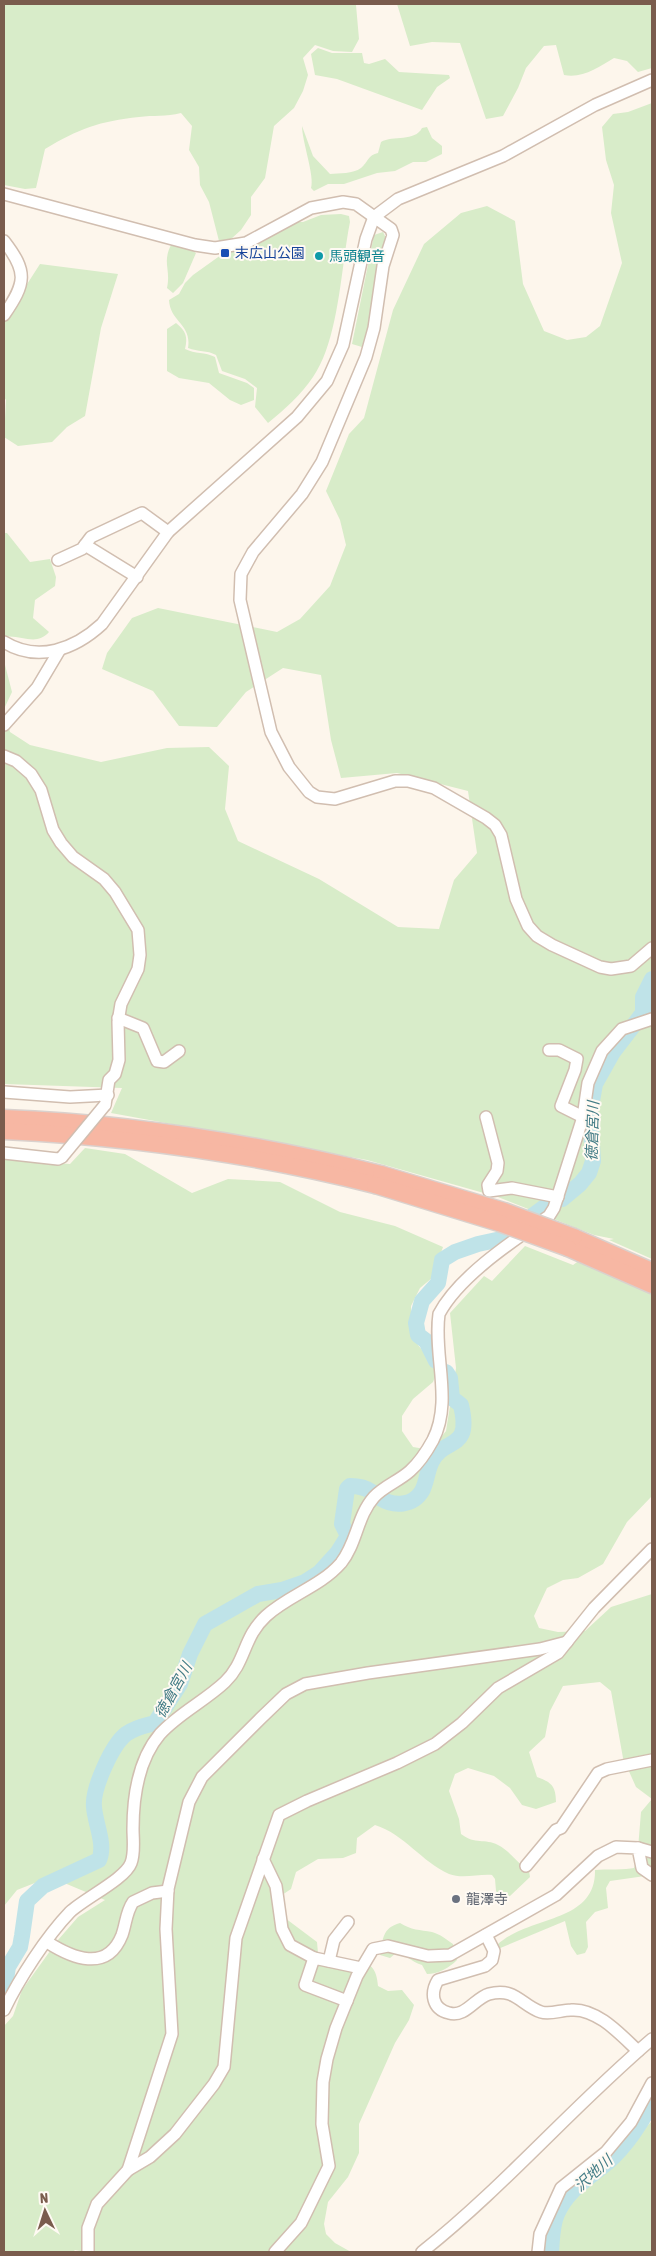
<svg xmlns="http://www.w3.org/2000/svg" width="656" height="2256" font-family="'Asap Condensed','Noto Sans JP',sans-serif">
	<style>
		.green { fill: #d8ecc9 }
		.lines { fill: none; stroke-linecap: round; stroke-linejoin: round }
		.river { stroke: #bfe3e8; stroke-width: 16 }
		.minor-casing { stroke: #d1beb0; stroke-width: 14 }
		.highway-casing { stroke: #dad1cd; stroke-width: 19 }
		.minor { stroke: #fff; stroke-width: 11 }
		.highway { stroke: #f7b7a3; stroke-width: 16 }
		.minor-bridge-casing { stroke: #d1beb0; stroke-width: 14; stroke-linecap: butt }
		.highway-bridge-casing { stroke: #dad1cd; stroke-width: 19; stroke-linecap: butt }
		.minor-bridge { stroke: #fff; stroke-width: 11 }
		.highway-bridge { stroke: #f7b7a3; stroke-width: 16 }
		.transit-dot { fill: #1a4fb4; stroke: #fffaf3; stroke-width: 2 }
		.culture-dot { fill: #0f9aa8; stroke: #fffaf3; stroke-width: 2 }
		.worship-dot { fill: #6b7280; stroke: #fffaf3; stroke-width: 2 }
		.labels { text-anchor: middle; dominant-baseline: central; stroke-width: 4; stroke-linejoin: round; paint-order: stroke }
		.transit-label { font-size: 14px; fill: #164399; stroke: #fffaf3; text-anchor: start }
		.culture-label { font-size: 14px; fill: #0d838f; stroke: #fffaf3; text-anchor: start }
		.worship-label { font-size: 14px; fill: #5b616d; stroke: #fffaf3; text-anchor: start }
		.water-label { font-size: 15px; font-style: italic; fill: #437c86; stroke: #fffaf3 }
	</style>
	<rect width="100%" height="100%" fill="#fdf6ec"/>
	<!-- green -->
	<g class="green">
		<path d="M4,4h355l-3,1 3,34 -7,13 -19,-1 -18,-6 -12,13 5,17 -5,16 -9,17 -20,18 -9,52 -14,19v18l-10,15 -10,9 -12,2 -10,-39 -9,-17 -1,-18 -10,-17 3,-24 -11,-13c-15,4 -28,2 -42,4 -39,4 -61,12 -94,32l-9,39 -11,1 -21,-4z"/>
		<path d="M397,4h255v64l-14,4 -11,-11 -13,-3c-15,9 -32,21 -50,17l-8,-30 -12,1 -18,22 -8,20 -15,28 -17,3 -26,-76 -28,-1 -22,4z"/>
		<polygon points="318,48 332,53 362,53 364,63 369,64 385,59 399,72 449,75 450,78 437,87 422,110 337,79 315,75 311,54"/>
		<polygon points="652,103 652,1259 609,1240 614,1239 594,1235 498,1197 367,1160 111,1113 122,1088 4,1084 4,661 12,692 4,709 10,732 30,745 101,762 167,748 209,747 229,766 225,809 238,841 319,879 398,927 439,929 454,880 477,853 468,791 397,773 341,778 331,740 321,675 283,668 246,692 217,727 179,726 153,691 102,669 107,653 132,618 158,608 277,632 300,619 330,586 346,545 340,520 326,491 349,434 364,418 393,310 424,244 461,213 487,206 515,221 523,284 544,331 567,340 586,337 600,326 622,263 611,213 614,185 606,160 602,127 613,114 628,112"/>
		<path d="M302,126l11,30 17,18c9,-1 23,0 31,-6 7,-6 7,-13 17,-15l3,-11c12,-7 34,0 41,-14l5,-1 5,11 10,8v8l-16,8h-13l-18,9 -18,2 -33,11h-16l-14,7 -3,-3c4,-11 -9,-47 -9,-62z"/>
		<path d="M341,214l8,2 1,6c-9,44 -11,118 -37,155 -12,18 -28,32 -45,46l-13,-16 2,-19 -12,-9 -23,-8 -6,-16c-9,-5 -18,-3 -28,-7 4,-24 -18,-26 -19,-48l10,-6 6,-11 8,-8 35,-25 64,-25 2,-3h9l18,-7z"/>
		<polygon points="383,232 387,240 372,315 362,347 352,344 374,235"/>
		<path d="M181,244l15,9 -13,30 -10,10 -6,-5c4,-19 -5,-25 4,-43z"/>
		<polygon points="40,264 118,274 101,328 85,416 67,427 52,442 18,446 4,437 6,400 4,397 4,320"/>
		<path d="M176,323c10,8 12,14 9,26 10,5 20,3 30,8l4,16 28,10 7,5v12l-13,5 -11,-5 -21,-17 -30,-5 -12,-7v-42z"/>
		<path d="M4,533h3l23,29 20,-3 6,18 -1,9 -20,14 -2,18 16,14c-13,15 -28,2 -45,5z"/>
		<path d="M85,1148l40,6 67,39 36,-14 52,3 60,30 55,14 48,21 -11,31 -12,10 -9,18v14l7,25 20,24 -5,13 -20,17 -11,17v15l11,16 18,3 15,-19 10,-63 -6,-55 34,-37 8,5 33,-35 48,19 7,-5 72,34v202l-25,26 -24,42 -25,14 -15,2 -16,8 -13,28 5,12 19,4 27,-1 26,-24 41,-13v281l-42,6 -4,7 2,20 -13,4 -9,10 2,25 -3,6 -8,2 -6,-9 -6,-25 -67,28 -1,-4c31,-30 99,-21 98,-75 11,-1 31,0 39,-2l3,-7 4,-49 11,-13 -16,-12 -13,-29 -12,-67 -11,-9 -37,4 -13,25 -5,26 -16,15 8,25c14,5 19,9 19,25l-20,7 -14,-4 -12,-17 -16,-12 -26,-8 -13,6 -6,17 10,28 2,15c14,11 24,4 37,11 12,6 20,19 31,26l1,6 -20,19 -10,2 -4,-7 -1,-12 -3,-4c-14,-1 -30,4 -43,-1 -27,-12 -45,-40 -74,-49l-18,13 -1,15 -13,5 -25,1 -22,13 -5,17 -9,6 3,23 32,24 1,11 20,12c23,-4 38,-7 40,21l10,5 14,-1 12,15 -5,15 -14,23 -36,81v29l-11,24 -20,25 -4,22 2,10 9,9 16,9h-266l-10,-2 -2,2h-69v-226l9,-10 9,-26 36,-50 20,-23 27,-17 -55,-23 -33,13 -13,16v-747l66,5z"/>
		<path d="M400,1923c11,7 20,7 32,9 8,2 15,8 21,12l4,16c-8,8 -19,14 -30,14l-5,-9c-10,-3 -15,-10 -26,-12l-6,5 -10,-3c3,-16 2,-27 20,-32z"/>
		<polygon points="652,2121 652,2252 556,2252 558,2221 563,2214 567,2196 610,2164"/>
	</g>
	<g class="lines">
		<!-- river -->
		<g class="river">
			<polyline points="562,1199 580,1184 589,1173 593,1161 590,1112 595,1084 613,1052 643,1013 643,997 652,979"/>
			<polyline points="436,1361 426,1341 418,1335 416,1323 422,1301 438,1283 442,1260 455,1252 478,1244 501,1239 550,1203"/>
			<path d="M380,1498c14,9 33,8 42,-7 5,-9 5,-21 10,-30 13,-25 40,-9 29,-56l-9,-7 -2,-20 -4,-6"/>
			<path d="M4,1991l4,-24 12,-20 2,-11 5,-35 16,-15 56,-26c7,-15 -4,-37 -5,-53 -2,-18 18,-62 32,-73 10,-7 18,-8 29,-11l25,-39 10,-30 15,-30 53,-30 24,-4 23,-8 14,-9 19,-21 10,-16 -6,-12 5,-35 3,-3c8,0 15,1 22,6"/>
			<path d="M551,2252c1,-12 1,-27 6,-38 11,-25 30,-34 50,-51 18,-16 35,-40 45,-62"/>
		</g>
		<defs>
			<g id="minor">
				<polyline points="4,194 195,245 215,248 246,243 311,208 343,202 356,204 391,229 393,235 383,266 374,328 366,357 322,462 302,494 253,552 241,574 240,600 271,732 289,767 309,792 317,797 335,799 395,781 408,781 434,788 486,818 495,825 501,835 516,899 528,926 537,936 552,945 600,967 611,969 631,966 652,948"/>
				<path d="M4,241c24,31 22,42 0,74"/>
				<polyline points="85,545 137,577"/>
				<polyline points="58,560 82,549 91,537 142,513 168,532"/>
				<path d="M4,642c34,21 71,7 98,-18l66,-92 129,-115 30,-36 16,-36 23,-106 8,-22 24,-18 105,-43 92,-51 57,-25"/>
				<polyline points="4,725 37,688 59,651"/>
				<polyline points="4,756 16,761 31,774 41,790 53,830 61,843 73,857 104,879 115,892 138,930 140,955 138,969 121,1004 118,1022 119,1060 115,1074 109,1080 105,1105"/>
				<polyline points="118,1018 143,1028 157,1061 164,1062 179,1051"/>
				<polyline points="549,1050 559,1050 577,1059 575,1070 561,1106 583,1117"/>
				<polyline points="4,1092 70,1097 108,1095"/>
				<polyline points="486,1117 498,1163 497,1171 488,1185 489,1191 512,1188 558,1197"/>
				<polyline points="4,1153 58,1159 62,1157"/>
				<polyline points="638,1848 652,1852"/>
				<polyline points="263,1859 276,1886 282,1929 290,1945 314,1958"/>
				<polyline points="526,1866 556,1830 561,1828 598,1773 607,1769 652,1760"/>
				<path d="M486,1935l8,16 -2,9 -7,6 -47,14c-8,13 -6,29 11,33 16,5 26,-15 40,-19 26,-7 32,11 52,18 9,3 20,-2 30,-2 26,-2 50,25 67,41"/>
				<path d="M47,1942c25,16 60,31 75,-7 4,-11 4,-23 11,-33l19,-9 16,-2"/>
				<polyline points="329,1961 334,1940 348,1922"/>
				<polyline points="347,2001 305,1985 314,1958 361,1968"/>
				<path d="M4,2010c15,-31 42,-73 66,-98 15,-14 55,-33 61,-49 4,-10 2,-24 2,-34 0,-33 5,-69 27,-95 19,-21 45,-33 65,-52 21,-20 18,-45 41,-66 23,-21 54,-29 75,-53 16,-20 16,-47 33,-66 10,-11 25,-16 36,-26 9,-8 17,-20 23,-31 20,-39 0,-85 6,-126 20,-38 75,-74 110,-98l5,-8 29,-91 5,-34 14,-32 20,-22 30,-10"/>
				<polyline points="128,2170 172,2034 166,1929 168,1889 189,1802 202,1777 261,1718 286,1694 305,1684 368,1673 540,1649 567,1642"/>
				<polyline points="88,2252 88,2228 97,2204 128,2170 150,2157 175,2134 214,2084 224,2067 236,1938 279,1815 307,1801 397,1763 435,1744 462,1723 498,1688 558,1653 594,1608 652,1549"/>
				<polyline points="275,2252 301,2223 329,2166 322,2124 323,2082 327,2059 336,2028 357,1976 373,1949 388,1946 428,1956 450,1955 556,1895 598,1856 616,1847 638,1848 642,1868 652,1875"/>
				<path d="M422,2252c82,-65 150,-145 230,-213"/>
				<polyline points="538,2252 540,2234 561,2188 606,2152 631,2122 652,2083"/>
			</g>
			<g id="highway">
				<path d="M4,1118c128,5 252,25 377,56"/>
				<path d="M4,1131c126,6 249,23 371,54"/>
				<polyline points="574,1237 652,1271"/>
				<polyline points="568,1248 652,1285"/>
			</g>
		</defs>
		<!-- minor casing -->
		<use href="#minor" class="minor-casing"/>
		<!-- highway casing -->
		<use href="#highway" class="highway-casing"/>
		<!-- minor -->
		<use href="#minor" class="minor"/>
		<!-- highway -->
		<use href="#highway" class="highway"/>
		<defs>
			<polyline id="minor-bridge" points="62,1157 105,1105"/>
			<g id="highway-bridge">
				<polyline points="381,1174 504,1211 574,1237"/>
				<polyline points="375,1185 499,1223 568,1248"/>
			</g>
		</defs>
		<!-- minor-bridge casing -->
		<use href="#minor-bridge" class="minor-bridge-casing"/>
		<!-- highway-bridge casing -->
		<use href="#highway-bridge" class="highway-bridge-casing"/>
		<!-- minor-bridge -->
		<use href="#minor-bridge" class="minor-bridge"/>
		<!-- highway-bridge -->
		<use href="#highway-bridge" class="highway-bridge"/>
	</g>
	<!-- markers -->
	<rect class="transit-dot" x="220" y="248" width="10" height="10" rx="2.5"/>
	<circle class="culture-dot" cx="319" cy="256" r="5"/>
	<circle class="worship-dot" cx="456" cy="1899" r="5"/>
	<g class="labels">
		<!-- transit labels -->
		<g class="transit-label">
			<text x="235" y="253">末広山公園</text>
		</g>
		<!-- culture labels -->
		<g class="culture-label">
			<text x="329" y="256">馬頭観音</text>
		</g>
		<!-- worship labels -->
		<g class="worship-label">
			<text x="466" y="1899">龍澤寺</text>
		</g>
		<!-- water labels -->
		<g class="water-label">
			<text transform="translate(592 1131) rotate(-88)">徳倉宮川</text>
			<text transform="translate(173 1690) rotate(-61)">徳倉宮川</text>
			<text transform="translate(593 2173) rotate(-42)">沢地川</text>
		</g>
	</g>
	<!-- border -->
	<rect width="656" height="2256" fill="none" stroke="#7a5c4d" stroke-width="10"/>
	<!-- north arrow -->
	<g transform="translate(45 2211) rotate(356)" stroke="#fffaf3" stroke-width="4" paint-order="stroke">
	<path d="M0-4L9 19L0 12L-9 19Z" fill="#7a5c4d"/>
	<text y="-8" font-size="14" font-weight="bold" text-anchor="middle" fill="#7a5c4d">N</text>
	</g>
</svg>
